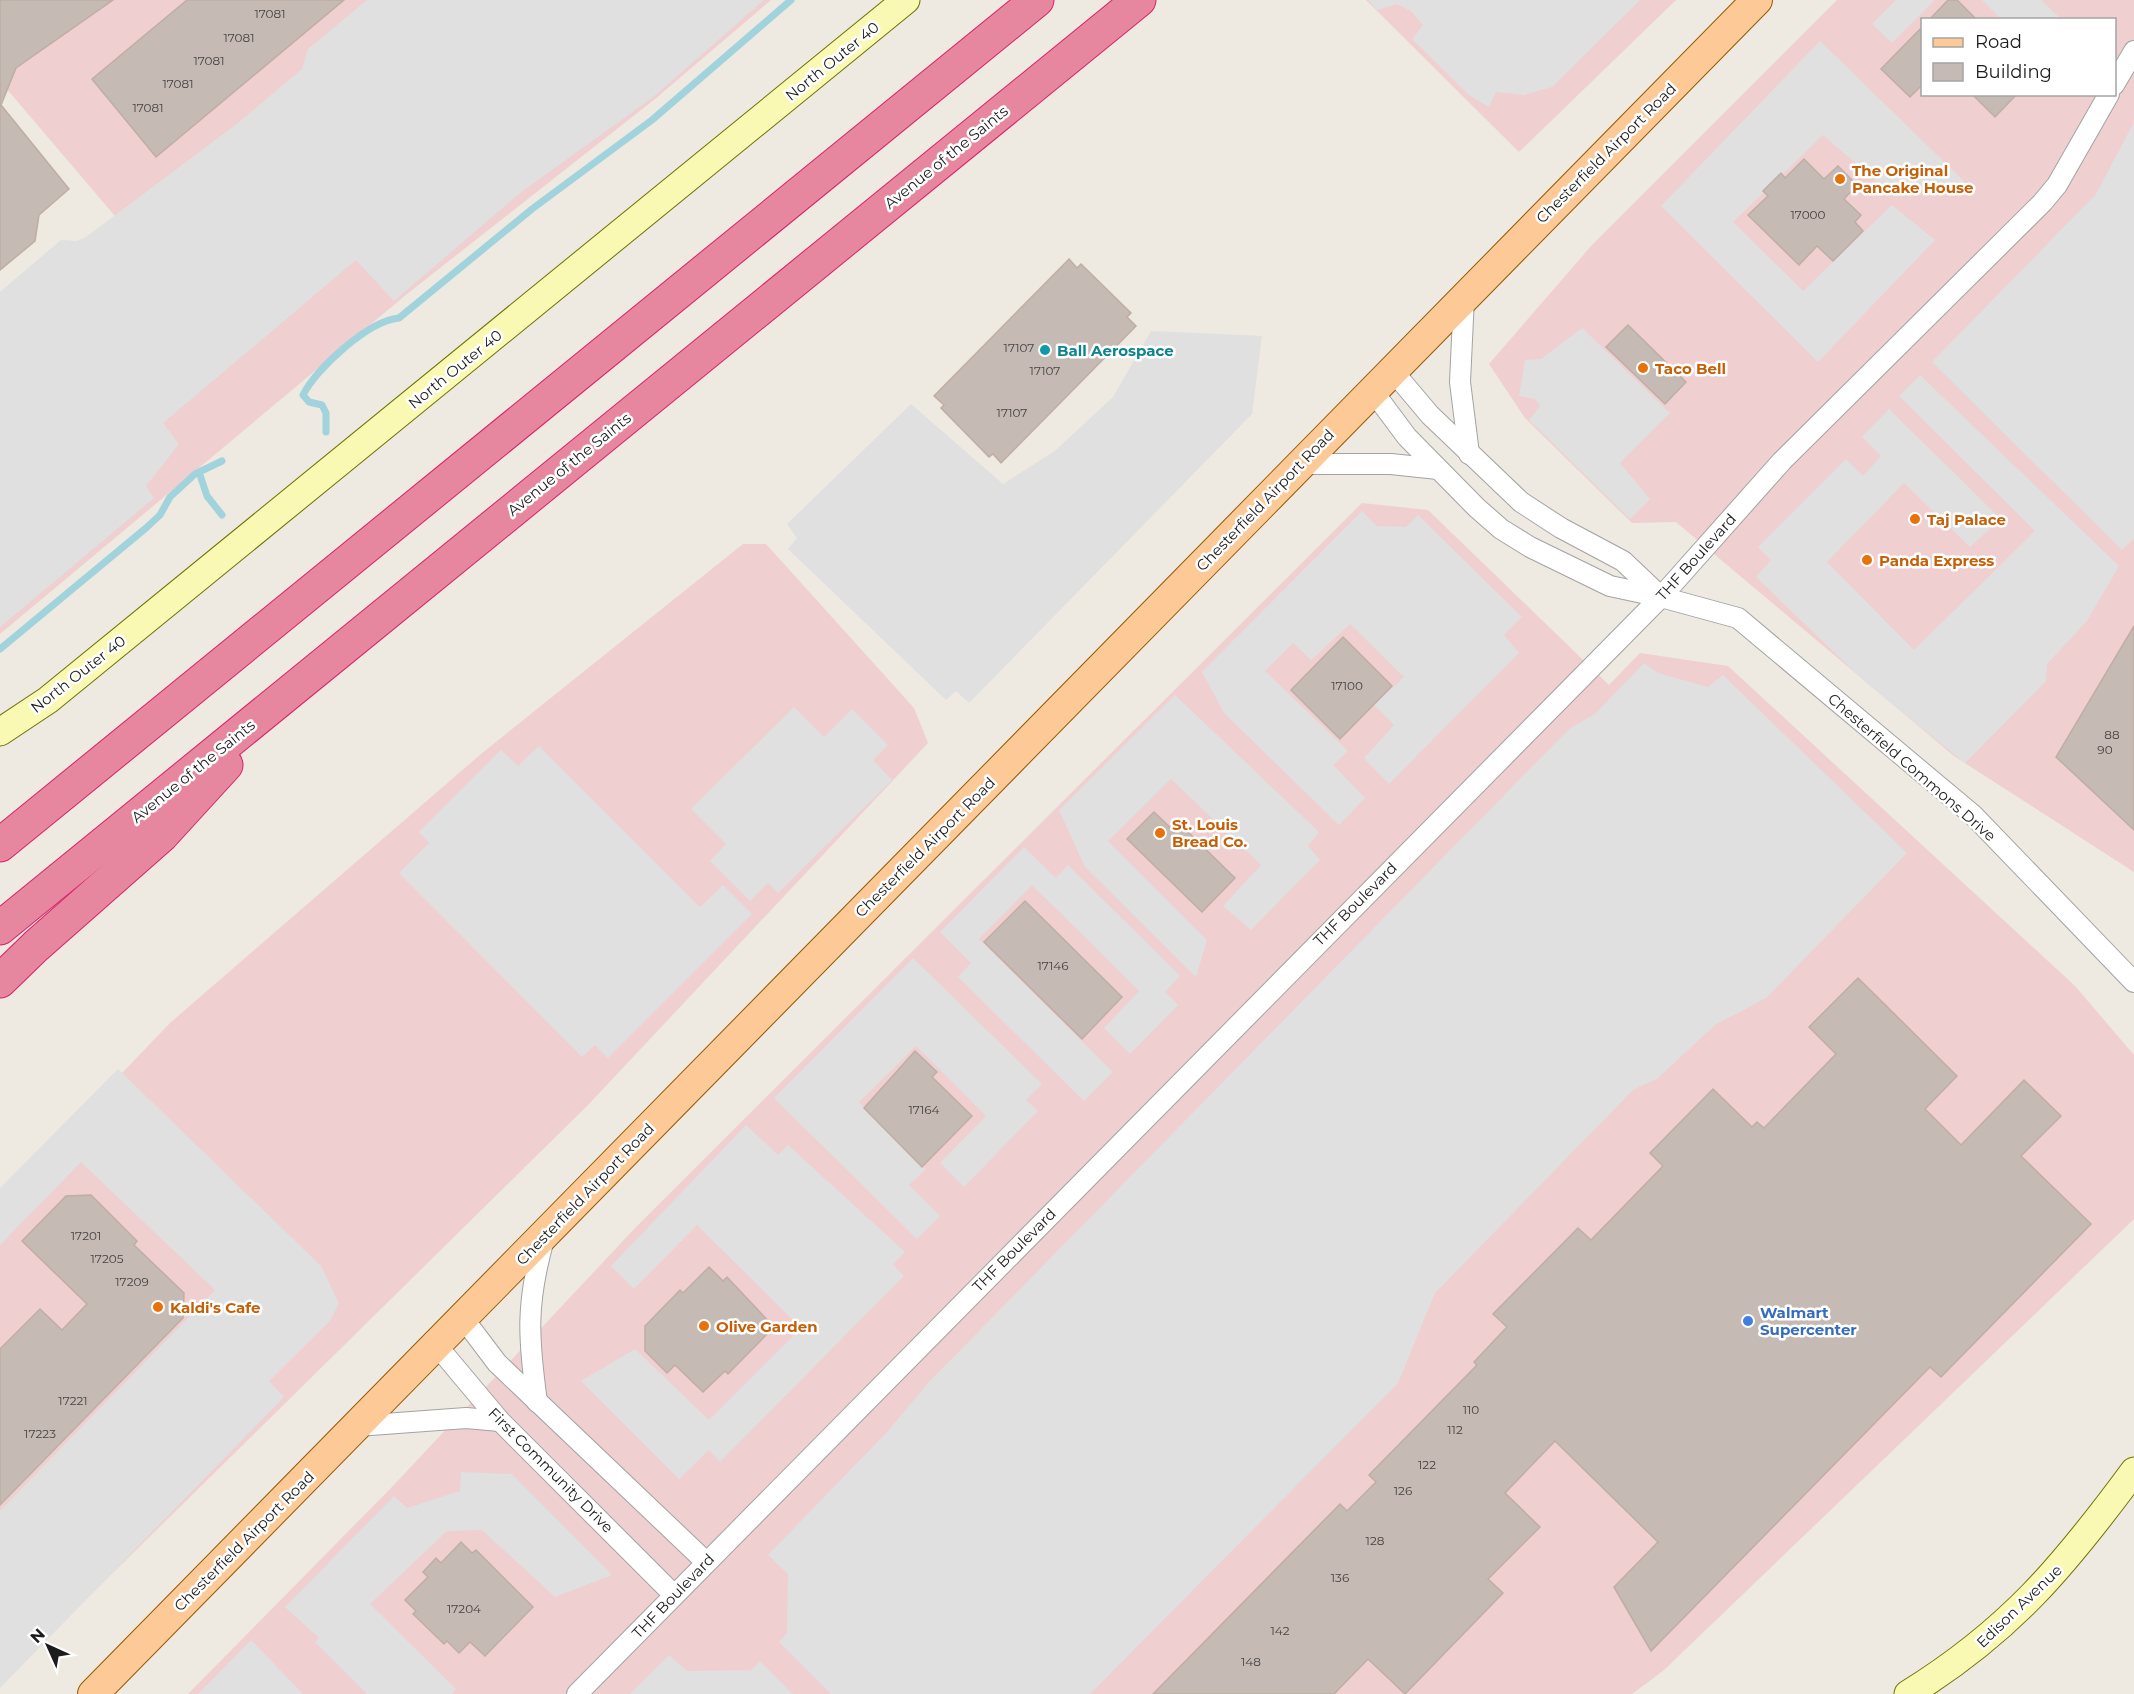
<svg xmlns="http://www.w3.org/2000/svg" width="2134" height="1694" font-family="Montserrat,sans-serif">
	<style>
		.commercial { fill: #efcfd0; fill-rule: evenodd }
		.parking { fill: #e0e0e0 }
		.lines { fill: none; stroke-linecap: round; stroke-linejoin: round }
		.stream { stroke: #a0d3dc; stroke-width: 7 }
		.building { fill: #c5bab4; stroke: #bfaea3; stroke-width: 1.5 }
		.street-casing { stroke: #a3a3a3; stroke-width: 22 }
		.secondary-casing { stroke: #6d7203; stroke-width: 29 }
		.primary-casing { stroke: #945900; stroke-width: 32 }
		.highway-casing { stroke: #d8216c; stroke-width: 35 }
		.street { stroke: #fff; stroke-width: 20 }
		.secondary { stroke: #faf9b3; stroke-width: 27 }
		.primary { stroke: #fdca97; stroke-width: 30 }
		.highway { stroke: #e7879f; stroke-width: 33 }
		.food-dot { fill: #e8710a; stroke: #fff; stroke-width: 2 }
		.culture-dot { fill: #0f9aa8; stroke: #fff; stroke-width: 2 }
		.shop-dot { fill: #3f7fe0; stroke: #fff; stroke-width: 2 }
		.labels { text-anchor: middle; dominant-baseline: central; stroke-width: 5; stroke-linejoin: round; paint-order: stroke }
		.number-label { font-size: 12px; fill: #464442 }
		.street-label { font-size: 15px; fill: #1c1c1c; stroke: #fff }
		.food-label { font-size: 15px; font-weight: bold; fill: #c56008; stroke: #fff; text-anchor: start }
		.culture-label { font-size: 15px; font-weight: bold; fill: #0d838f; stroke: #fff; text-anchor: start }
		.shop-label { font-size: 15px; font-weight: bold; fill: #366cbe; stroke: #fff; text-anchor: start }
	</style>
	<rect width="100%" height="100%" fill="#eee9e1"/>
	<!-- commercial -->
	<g class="commercial">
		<polygon points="0,0 771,0 655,99 407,294 0,634 0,347 132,236 0,81"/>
		<polygon points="1366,0 1676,0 1519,152"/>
		<path d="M1837,0h297v872l-180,-116 -278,-234 -44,1 -107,-105 -36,-54 103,-119zM1922,20h192v74h-192z"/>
		<polygon points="1362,503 1428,510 1609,685 1640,653 1728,666 2075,986 2134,1055 2134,1219 1664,1670 1632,1694 188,1694 392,1487 637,1226"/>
		<polygon points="743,544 766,544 914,708 928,743 588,1105 0,1684 0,1207 55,1143 170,1023 481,754"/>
	</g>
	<!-- parking -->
	<g class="parking">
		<polygon points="367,0 764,0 652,98 520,193 394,301 356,260 163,423 179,444 146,486 154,498 0,627 0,292 61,240 76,241 86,237 238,123 302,69 308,49"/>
		<polygon points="1368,0 1640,0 1552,87 1524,95 1496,92 1489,107 1470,96 1412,39 1423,25 1411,11 1397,4 1377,10"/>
		<polygon points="1896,0 1935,0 1892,43 1872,24"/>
		<polygon points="1982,0 2041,0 2061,19 2001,19"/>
		<polygon points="1820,41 1970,187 1891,194 1823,135 1733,222 1803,291 1892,205 1935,240 1818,362 1661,206"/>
		<polygon points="2134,122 2134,538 2122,550 1932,362 2096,194"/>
		<polygon points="1582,328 1670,413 1620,463 1650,499 1630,519 1529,420 1540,406 1535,399 1519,396 1525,360 1541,359"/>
		<polygon points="1151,331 1262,336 1252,414 969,703 956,691 946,700 788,549 797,538 787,524 911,404 1003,484 1056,450 1113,397"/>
		<polygon points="1920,375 2119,566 2087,621 2047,664 2046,681 1965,763 1865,682 1756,577 1771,560 1758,547 1846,459 1863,476 1881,456 1862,437 1889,409 2001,519 1970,547 1904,483 1827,562 1914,650 2035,531 1899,396"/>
		<polygon points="1362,511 1377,526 1406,527 1418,515 1522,617 1504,635 1519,653 1389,784 1364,758 1394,725 1374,705 1404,677 1350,624 1311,660 1293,643 1265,671 1348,751 1333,765 1365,798 1339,825 1224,713 1202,672"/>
		<polygon points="1644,663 1658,673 1708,687 1723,675 1907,853 1766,998 1715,1025 1658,1078 1633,1090 1435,1293 1398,1383 1090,1694 831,1694 779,1642 787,1633 788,1574 768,1555 887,1432 928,1383 1569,729 1596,713"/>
		<polygon points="1175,695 1319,832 1308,846 1320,860 1251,930 1223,906 1261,865 1171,779 1108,841 1207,940 1196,977 1085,867 1059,810"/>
		<polygon points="794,707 824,737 852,709 888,745 873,760 892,780 778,893 768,883 750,901 710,861 726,844 691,809"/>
		<polygon points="539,746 700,907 723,885 752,914 608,1058 595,1045 582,1057 399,873 429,843 419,832 501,750 518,766"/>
		<polygon points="1024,847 1056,878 1068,865 1180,976 1165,992 1178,1005 1130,1054 1104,1028 1139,991 1032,885 979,939 1113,1072 1084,1101 958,977 971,963 940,932"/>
		<polygon points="913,958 1042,1084 1026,1100 1038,1111 964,1187 940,1163 986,1116 916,1046 859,1102 926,1169 909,1185 940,1216 917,1239 774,1098"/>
		<polygon points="118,1069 321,1266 339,1303 330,1321 269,1381 284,1397 0,1688 0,1511 215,1290 81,1162 0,1245 0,1188"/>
		<polygon points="746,1125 778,1155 788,1145 905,1252 893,1264 904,1276 720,1462 709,1450 679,1479 581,1381 635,1349 709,1420 801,1328 697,1225 634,1289 611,1266"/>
		<polygon points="461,1472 512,1474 612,1575 555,1597 482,1530 447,1531 370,1604 456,1689 451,1694 367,1694 315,1642 319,1638 285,1607 394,1496 407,1508 460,1491"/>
		<polygon points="251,1640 303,1694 198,1694"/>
		<polygon points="669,1655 687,1671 751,1670 760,1661 793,1694 630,1694"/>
	</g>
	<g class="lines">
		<!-- stream -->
		<g class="stream">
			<path d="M326,432v-19l-4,-8 -13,-3 -6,-7c14,-27 65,-74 96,-77l133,-109 120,-89 139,-120"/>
			<polyline points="199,472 207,496 222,515"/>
			<polyline points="0,649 146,528 160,515 170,497 195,474 222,461"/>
		</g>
	</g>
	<!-- building -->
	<g class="building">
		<polygon points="0,0 113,0 16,68 1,105 69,189 39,215 35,241 0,270"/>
		<polygon points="187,0 344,0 156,157 92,79"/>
		<polygon points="1948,0 1957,0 1977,20 1929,20"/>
		<polygon points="1923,26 1923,84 1910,97 1881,69"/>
		<polygon points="1972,94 2017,94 1995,117"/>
		<polygon points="1804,159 1824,179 1838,166 1857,185 1844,199 1861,215 1855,222 1863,231 1833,261 1817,246 1799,265 1748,215 1768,196 1763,191 1781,173 1785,178"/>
		<polygon points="1069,259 1077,268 1081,264 1131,313 1127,317 1136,326 1001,463 993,454 989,457 941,408 944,405 934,396"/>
		<polygon points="1628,325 1686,382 1665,404 1606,347"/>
		<polygon points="2134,626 2134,830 2056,757"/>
		<polygon points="1343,637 1392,686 1340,739 1291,690"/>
		<polygon points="1154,812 1174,831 1180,824 1235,878 1202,912 1127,839"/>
		<polygon points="1025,901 1122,997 1082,1039 984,942"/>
		<polygon points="1858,978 1957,1076 1925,1109 1961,1145 2024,1080 2061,1116 2021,1156 2091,1224 1941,1377 1930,1367 1651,1651 1614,1587 1658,1542 1555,1441 1505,1493 1540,1527 1488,1579 1503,1593 1405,1694 1368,1659 1334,1694 1153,1694 1340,1504 1347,1511 1376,1482 1369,1475 1477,1365 1474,1362 1507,1327 1493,1314 1578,1228 1591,1240 1663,1166 1650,1153 1713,1089 1752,1127 1757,1122 1764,1128 1836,1054 1809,1027"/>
		<polygon points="915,1051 937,1072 932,1077 972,1116 922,1167 864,1108"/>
		<polygon points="91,1195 137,1241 134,1245 184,1293 183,1318 0,1505 0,1349 40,1309 62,1330 87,1304 22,1241 66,1196"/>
		<polygon points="709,1267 723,1281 727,1277 774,1327 728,1374 725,1371 703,1392 675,1365 667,1373 645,1351 645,1326 680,1290 683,1293"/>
		<polygon points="461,1542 472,1553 476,1550 533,1607 485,1656 470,1642 459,1653 447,1641 444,1644 413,1614 416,1611 405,1600 428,1577 423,1572 436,1558 441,1563"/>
	</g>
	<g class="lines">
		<defs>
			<g id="street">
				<polyline points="2114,85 2134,51"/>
				<polyline points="1464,297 1460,382 1469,454"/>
				<polyline points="1392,370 1430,415 1521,502 1561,528 1623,561 1661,597"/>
				<polyline points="1372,390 1407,437 1477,508 1501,529 1530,547 1610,586 1661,597 1738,618 1973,815 2134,982"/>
				<polyline points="1300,464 1391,464 1438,469"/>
				<polyline points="463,1318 497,1363 706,1562"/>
				<polyline points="433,1341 500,1421 674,1595"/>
				<path d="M537,1402c-9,-65 -11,-99 7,-163"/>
				<polyline points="357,1426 466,1418 500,1421"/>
				<polyline points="577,1694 1661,597 1782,461 2042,203 2057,185 2109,94"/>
			</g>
			<g id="secondary">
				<polyline points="0,732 48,700 906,0"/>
				<path d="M1908,1694c102,-63 156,-128 226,-223"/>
			</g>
			<polyline id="primary" points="93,1694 1757,0"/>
			<g id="highway">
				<polyline points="0,845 1037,0"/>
				<polyline points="0,928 1139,0"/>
				<polyline points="0,981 36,946 162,835 226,765"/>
			</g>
		</defs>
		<!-- street casing -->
		<use href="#street" class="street-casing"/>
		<!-- secondary casing -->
		<use href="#secondary" class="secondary-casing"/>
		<!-- primary casing -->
		<use href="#primary" class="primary-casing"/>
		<!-- highway casing -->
		<use href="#highway" class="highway-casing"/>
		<!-- street -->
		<use href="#street" class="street"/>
		<!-- secondary -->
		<use href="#secondary" class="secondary"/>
		<!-- primary -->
		<use href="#primary" class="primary"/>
		<!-- highway -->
		<use href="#highway" class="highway"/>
	</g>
	<!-- markers -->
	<g class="food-dot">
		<circle cx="1840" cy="179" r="6"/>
		<circle cx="1643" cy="368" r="6"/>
		<circle cx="1915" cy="519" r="6"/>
		<circle cx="1867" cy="560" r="6"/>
		<circle cx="1160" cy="833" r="6"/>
		<circle cx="158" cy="1307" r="6"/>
		<circle cx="704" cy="1326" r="6"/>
	</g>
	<circle class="culture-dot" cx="1045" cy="350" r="6"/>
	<circle class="shop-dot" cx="1748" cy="1321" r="6"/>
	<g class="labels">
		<!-- number labels -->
		<g class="number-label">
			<text x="270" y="13">17081</text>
			<text x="239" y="37">17081</text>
			<text x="209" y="60">17081</text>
			<text x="178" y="83">17081</text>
			<text x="148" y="107">17081</text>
			<text x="1808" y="214">17000</text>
			<text x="1019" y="347">17107</text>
			<text x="1045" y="370">17107</text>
			<text x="1012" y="412">17107</text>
			<text x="1347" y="685">17100</text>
			<text x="2112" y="734">88</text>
			<text x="2105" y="749">90</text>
			<text x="1053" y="965">17146</text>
			<text x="924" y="1109">17164</text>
			<text x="86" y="1235">17201</text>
			<text x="107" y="1258">17205</text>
			<text x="132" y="1281">17209</text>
			<text x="73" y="1400">17221</text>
			<text x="1471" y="1409">110</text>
			<text x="1455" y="1429">112</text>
			<text x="40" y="1433">17223</text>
			<text x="1427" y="1464">122</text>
			<text x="1403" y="1490">126</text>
			<text x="1375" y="1540">128</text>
			<text x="1340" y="1577">136</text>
			<text x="464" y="1608">17204</text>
			<text x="1280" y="1630">142</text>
			<text x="1251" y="1661">148</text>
		</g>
		<!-- street labels -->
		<g class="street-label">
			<text transform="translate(832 61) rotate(-39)">North Outer 40</text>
			<text transform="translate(1606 153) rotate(-45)">Chesterfield Airport Road</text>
			<text transform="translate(946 157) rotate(-39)">Avenue of the Saints</text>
			<text transform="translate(455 369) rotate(-39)">North Outer 40</text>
			<text transform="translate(569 464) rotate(-39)">Avenue of the Saints</text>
			<text transform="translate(1265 500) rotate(-46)">Chesterfield Airport Road</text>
			<text transform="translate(1696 557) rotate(-48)">THF Boulevard</text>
			<text transform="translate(78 674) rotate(-38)">North Outer 40</text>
			<text transform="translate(1912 767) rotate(41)">Chesterfield Commons Drive</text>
			<text transform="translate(193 771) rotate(-39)">Avenue of the Saints</text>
			<text transform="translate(925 847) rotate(-45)">Chesterfield Airport Road</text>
			<text transform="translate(1355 904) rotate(-45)">THF Boulevard</text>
			<text transform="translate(585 1194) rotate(-46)">Chesterfield Airport Road</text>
			<text transform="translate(1014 1250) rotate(-45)">THF Boulevard</text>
			<text transform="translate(551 1470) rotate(45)">First Community Drive</text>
			<text transform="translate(244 1541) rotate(-45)">Chesterfield Airport Road</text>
			<text transform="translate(673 1596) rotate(-46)">THF Boulevard</text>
			<text transform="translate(2019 1606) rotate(-44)">Edison Avenue</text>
		</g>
		<!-- food labels -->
		<g class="food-label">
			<text x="1852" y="170">The Original<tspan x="1852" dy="17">Pancake House</tspan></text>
			<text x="1655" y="368">Taco Bell</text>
			<text x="1927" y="519">Taj Palace</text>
			<text x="1879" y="560">Panda Express</text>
			<text x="1172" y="824">St. Louis<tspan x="1172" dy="17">Bread Co.</tspan></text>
			<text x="170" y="1307">Kaldi's Cafe</text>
			<text x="716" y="1326">Olive Garden</text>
		</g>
		<!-- culture labels -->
		<g class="culture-label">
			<text x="1057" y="350">Ball Aerospace</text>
		</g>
		<!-- shop labels -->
		<g class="shop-label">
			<text x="1760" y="1312">Walmart<tspan x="1760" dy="17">Supercenter</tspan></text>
		</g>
	</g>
	<!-- legend -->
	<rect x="1921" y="18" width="195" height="78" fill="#ffffff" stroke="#a4a4a4" stroke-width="1.5"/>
	<rect x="1933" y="38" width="30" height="9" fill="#fdca97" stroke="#a4a4a4" stroke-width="1.5"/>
	<text x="1975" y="48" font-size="18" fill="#1c1c1c">Road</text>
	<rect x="1933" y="63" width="30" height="18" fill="#c5bab4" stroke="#a4a4a4" stroke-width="1.5"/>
	<text x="1975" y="78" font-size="18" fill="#1c1c1c">Building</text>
	<!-- north arrow -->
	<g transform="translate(48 1646) rotate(315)" stroke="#ffffff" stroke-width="4.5" paint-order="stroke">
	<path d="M0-4.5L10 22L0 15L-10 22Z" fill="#1c1c1c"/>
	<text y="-9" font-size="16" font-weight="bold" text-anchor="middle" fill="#1c1c1c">N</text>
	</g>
</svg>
